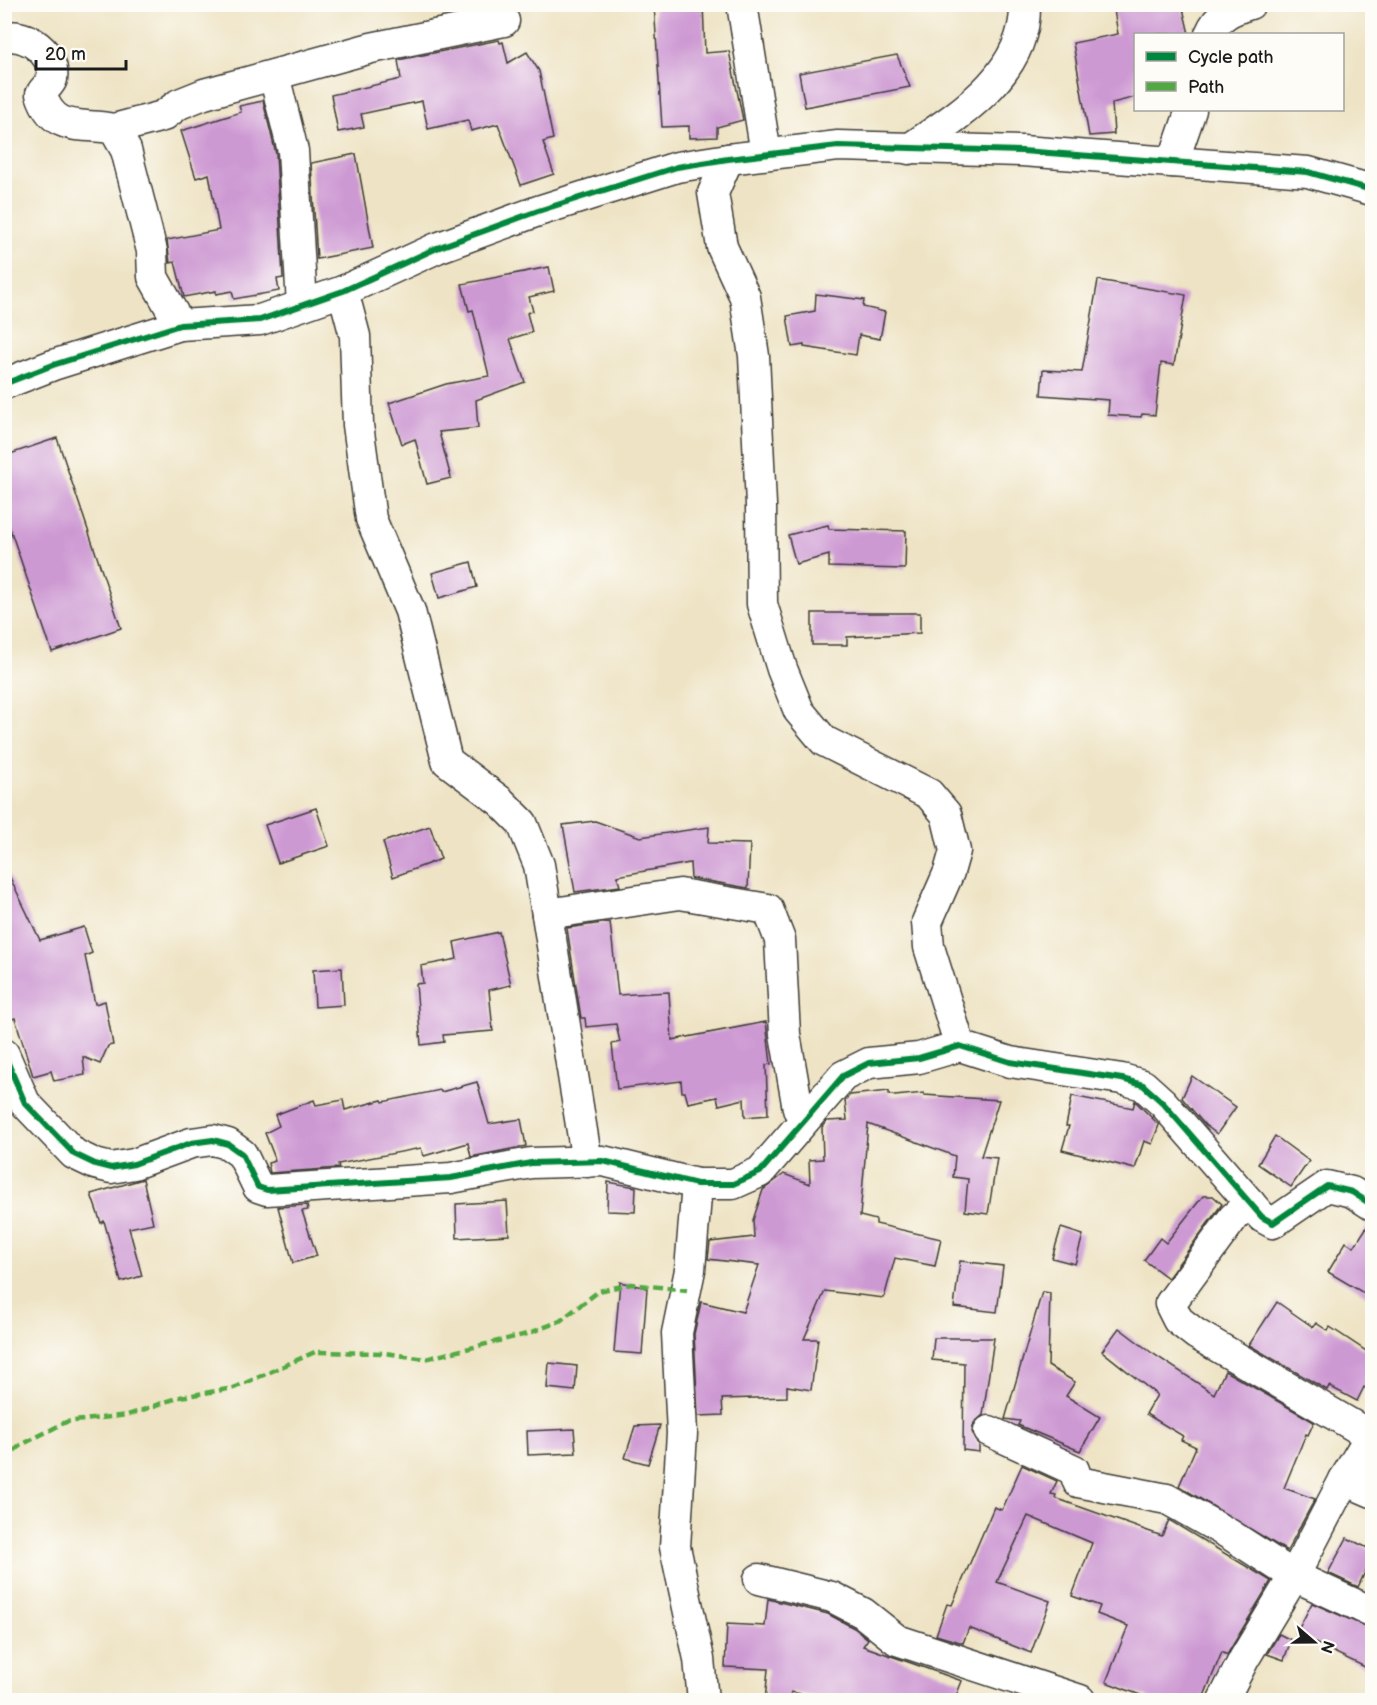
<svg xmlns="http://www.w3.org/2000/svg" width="1377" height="1705" font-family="'Balsamiq Sans',sans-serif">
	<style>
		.building { fill: #cd99d3 }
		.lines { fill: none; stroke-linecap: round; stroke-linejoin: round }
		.minor-casing { stroke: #3c3a35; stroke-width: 33 }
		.minor { stroke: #fff; stroke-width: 30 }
		.quiet { stroke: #52a943; stroke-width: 4.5; stroke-dasharray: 9 4.5; stroke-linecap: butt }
		.cycleway-casing { stroke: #fdfcf7; stroke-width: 10 }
		.cycleway { stroke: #00873e; stroke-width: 6 }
	</style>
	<rect width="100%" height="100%" fill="#fdfcf7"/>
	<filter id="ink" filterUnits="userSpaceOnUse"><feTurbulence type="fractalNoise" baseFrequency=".0167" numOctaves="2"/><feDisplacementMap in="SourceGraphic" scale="12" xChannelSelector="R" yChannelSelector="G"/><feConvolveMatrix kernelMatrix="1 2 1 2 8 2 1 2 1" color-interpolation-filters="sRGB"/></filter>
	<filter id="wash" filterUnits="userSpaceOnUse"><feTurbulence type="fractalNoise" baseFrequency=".008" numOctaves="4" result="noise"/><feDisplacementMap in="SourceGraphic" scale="24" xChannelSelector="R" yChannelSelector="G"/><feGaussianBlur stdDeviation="1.35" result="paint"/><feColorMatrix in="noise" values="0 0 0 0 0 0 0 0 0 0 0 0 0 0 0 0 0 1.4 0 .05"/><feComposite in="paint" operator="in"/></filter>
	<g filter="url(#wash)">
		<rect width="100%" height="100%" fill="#eee3c4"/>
		<g id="blocks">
			<!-- building -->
			<g class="building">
				<polygon points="654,4 703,4 705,53 729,51 743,120 717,127 717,137 689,138 689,126 662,127"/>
				<polygon points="1113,4 1182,4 1189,34 1136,34 1136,97 1112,103 1114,134 1089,136 1073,43 1118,34"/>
				<polygon points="499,40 500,43 503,42 508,63 527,52 539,71 553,139 543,142 554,174 521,185 498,124 471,131 468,120 428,129 422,101 361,114 364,127 338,132 331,95 401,79 398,60"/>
				<polygon points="897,55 910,87 805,107 799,73"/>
				<polygon points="263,101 276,154 283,278 277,279 279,291 234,299 232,291 216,294 216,291 184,297 175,262 170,263 167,240 219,230 209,174 196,178 181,131 241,112 239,106"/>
				<polygon points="356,154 373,248 317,259 311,163"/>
				<polygon points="549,267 554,291 529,297 533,311 527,313 532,332 510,339 525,382 476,400 478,428 439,432 451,478 427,484 415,439 402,444 389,403 446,384 489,376 473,310 469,311 462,284"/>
				<polygon points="1098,280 1186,295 1174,365 1161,363 1155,415 1142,414 1141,417 1108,415 1109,400 1041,395 1043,370 1082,372"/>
				<polygon points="816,294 864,300 863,307 885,312 880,339 859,335 856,355 804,347 804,345 792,347 787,316 815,311"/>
				<polygon points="57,438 121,628 52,652 4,511 4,456"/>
				<polygon points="828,525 829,529 906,531 905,569 829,567 829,555 796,564 788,535"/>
				<polygon points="471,562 477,587 439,598 432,573"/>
				<polygon points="812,613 920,613 920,633 847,637 847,645 812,645"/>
				<polygon points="316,808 329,846 278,863 265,825"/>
				<polygon points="595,821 640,837 709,827 708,843 750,844 748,888 691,878 690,863 617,876 620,886 575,892 563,825"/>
				<polygon points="430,826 441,859 393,877 383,842"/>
				<polygon points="4,865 40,940 84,927 92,953 85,956 95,1004 105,1001 113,1045 108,1046 100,1064 83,1057 85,1075 54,1081 51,1071 33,1076 15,1018 4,1022"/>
				<polygon points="610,922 618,995 669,992 672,1040 766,1022 771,1064 766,1065 768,1115 745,1117 744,1099 719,1105 717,1097 688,1103 685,1092 682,1092 681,1081 617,1089 612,1044 620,1042 616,1024 586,1027 585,1018 581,1018 567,928"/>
				<polygon points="499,932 511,985 489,990 493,1031 443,1035 444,1042 421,1045 416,984 423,983 421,966 457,959 454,942"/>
				<polygon points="342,968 344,1005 315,1007 313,970"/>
				<polygon points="1192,1076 1236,1107 1217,1134 1205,1125 1182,1098"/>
				<polygon points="477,1082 489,1124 521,1119 526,1146 471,1157 468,1143 424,1156 421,1148 338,1164 339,1168 270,1173 268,1163 275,1161 274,1156 265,1133 279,1126 275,1115 314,1100 316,1105 343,1100 345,1110 382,1100 383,1102 440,1090 441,1092"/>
				<polygon points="889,1091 889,1094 895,1096 924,1093 924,1095 999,1100 981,1156 997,1158 988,1214 965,1211 968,1179 953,1177 955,1156 868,1124 860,1216 876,1220 876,1224 941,1239 935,1266 895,1258 884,1298 825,1291 804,1339 818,1339 811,1390 787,1386 787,1397 722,1399 723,1415 698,1416 694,1334 701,1302 743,1312 759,1265 708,1259 710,1242 754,1237 753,1220 763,1190 784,1174 810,1184 809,1160 823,1159 822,1127 827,1121 847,1120 845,1100 850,1095"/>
				<polygon points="1072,1096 1133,1108 1135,1101 1159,1125 1152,1144 1144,1141 1135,1169 1062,1150 1069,1126 1066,1126"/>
				<polygon points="1275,1136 1309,1161 1291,1187 1258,1164"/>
				<polygon points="143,1179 153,1223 129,1228 142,1276 121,1282 104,1221 101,1223 91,1194"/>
				<polygon points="608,1182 636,1187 635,1212 607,1211"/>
				<polygon points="1203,1196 1213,1196 1222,1204 1168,1278 1144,1260 1160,1238 1166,1243"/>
				<polygon points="507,1201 509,1235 457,1238 456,1204"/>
				<polygon points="307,1205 308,1210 302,1211 317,1256 293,1263 278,1207"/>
				<polygon points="1370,1222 1372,1222 1372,1298 1328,1272 1346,1242 1354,1247"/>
				<polygon points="1061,1228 1083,1235 1075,1264 1052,1258"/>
				<polygon points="960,1261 1003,1266 997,1312 954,1307"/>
				<polygon points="620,1282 647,1288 642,1354 614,1352"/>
				<polygon points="1042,1292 1050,1293 1048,1366 1075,1382 1066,1396 1100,1417 1080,1451 1018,1425 1020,1421 1005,1419"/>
				<polygon points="1277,1302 1313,1327 1316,1323 1328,1331 1330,1327 1372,1355 1372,1392 1364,1387 1357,1401 1329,1386 1327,1390 1249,1345"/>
				<polygon points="1119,1328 1152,1353 1214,1394 1225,1371 1314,1422 1308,1435 1306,1434 1284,1488 1315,1499 1287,1551 1179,1486 1196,1447 1181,1440 1183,1436 1146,1414 1157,1395 1102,1351"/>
				<polygon points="934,1338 994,1338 983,1415 974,1423 972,1432 979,1445 979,1452 963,1450 964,1363 932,1360"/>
				<polygon points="549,1363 577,1366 575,1391 547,1388"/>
				<polygon points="660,1425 648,1464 625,1458 635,1426"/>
				<polygon points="574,1429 576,1453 528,1455 527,1431"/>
				<polygon points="1022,1465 1057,1481 1051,1494 1056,1495 1055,1498 1162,1536 1169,1520 1271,1581 1227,1655 1222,1652 1202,1701 1156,1701 1106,1682 1128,1626 1097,1614 1100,1606 1072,1596 1092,1543 1028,1516 997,1582 1050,1601 1031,1653 969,1628 963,1643 936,1635 947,1604 952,1605 994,1507 1002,1510"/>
				<polygon points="1347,1538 1372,1550 1372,1557 1358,1587 1328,1573"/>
				<polygon points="768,1599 828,1614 854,1628 868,1639 863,1646 962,1681 954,1701 838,1701 791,1692 788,1701 765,1701 768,1669 725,1667 727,1624 765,1626"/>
				<polygon points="1312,1603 1372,1629 1372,1652 1367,1668 1296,1634"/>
				<polygon points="1279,1634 1291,1640 1284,1660 1267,1654"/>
			</g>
		</g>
	</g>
	<g filter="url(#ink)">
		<use href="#blocks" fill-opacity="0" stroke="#3c3a35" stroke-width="1.5"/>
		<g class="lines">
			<defs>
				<g id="minor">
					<polyline points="742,4 766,154"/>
					<path d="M1210,34c8,-19 21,-24 40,-30"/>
					<path d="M4,37c23,-5 52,17 48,42 -2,6 -8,9 -11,15 13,40 40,28 73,35l12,21 26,101 1,26 27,48"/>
					<polyline points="274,75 293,151 302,305"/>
					<polyline points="114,129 163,116 179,104 204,94 371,48 504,21"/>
					<path d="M909,149c50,-34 118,-75 116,-145"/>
					<polyline points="728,159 713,193 722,247 745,297 754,356 761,505 762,604 782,669 799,711 824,741 929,794 946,814 955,851 949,872 927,922 929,947 960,1046"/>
					<polyline points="1173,162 1191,110"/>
					<polyline points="343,291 355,336 358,425 371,519 410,611 447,761 500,801 522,823 539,865 587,1162"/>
					<polyline points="4,384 53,365 180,325 260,320 343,291 437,248 538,211 677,167 728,159 838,146 1022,151 1308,172 1372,190"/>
					<polyline points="547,914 680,894 768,909 780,940 785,1034 798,1109 808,1115"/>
					<polyline points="4,1054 25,1103 74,1154 95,1164 111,1168 134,1164 191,1143 213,1140 228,1144 242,1154 258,1187 267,1190 451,1178 531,1163 603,1161 697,1184 733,1184 760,1172 843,1076 869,1063 919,1058 960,1046 1010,1062 1122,1079 1143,1085 1163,1103 1262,1217 1273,1223 1327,1186 1352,1192 1372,1205"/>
					<polyline points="697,1184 690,1270 677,1333 682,1433 675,1547 699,1659 703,1700"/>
					<polyline points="1250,1203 1233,1218 1170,1304 1178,1320 1196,1334 1371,1436"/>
					<polyline points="989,1431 1074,1470 1078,1482 1167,1499 1229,1534 1294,1576 1372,1612"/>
					<polyline points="1344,1480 1372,1492"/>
					<polyline points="759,1579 832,1597 863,1613 897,1640 1080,1700"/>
					<polyline points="1223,1700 1244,1659 1294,1576 1344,1480 1372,1433"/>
				</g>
			</defs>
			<!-- minor casing -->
			<use href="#minor" class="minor-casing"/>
			<!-- minor -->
			<use href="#minor" class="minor"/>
			<!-- quiet -->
			<polyline class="quiet" points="4,1459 21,1445 66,1422 128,1415 180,1397 234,1388 315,1352 385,1353 425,1359 527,1334 560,1321 599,1291 631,1284 687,1290"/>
			<defs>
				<g id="cycleway">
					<polyline points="4,384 53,365 180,325 260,320 343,291 437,248 538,211 677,167 728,159 838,146 1022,151 1308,172 1372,190"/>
					<polyline points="4,1054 25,1103 74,1154 95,1164 111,1168 134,1164 191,1143 213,1140 228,1144 242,1154 258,1187 267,1190 451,1178 531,1163 603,1161 697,1184 733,1184 760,1172 843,1076 869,1063 919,1058 960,1046 1010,1062 1122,1079 1143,1085 1163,1103 1262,1217 1273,1223 1327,1186 1352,1192 1372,1205"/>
				</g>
			</defs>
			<!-- cycleway casing -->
			<use href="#cycleway" class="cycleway-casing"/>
			<!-- cycleway -->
			<use href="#cycleway" class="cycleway"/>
		</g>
	</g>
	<!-- margin -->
	<rect width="1377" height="1705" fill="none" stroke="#fdfcf7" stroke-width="24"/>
	<!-- legend -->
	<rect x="1134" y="33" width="210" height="78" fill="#fdfcf7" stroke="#a3a29f" stroke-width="1.5"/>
	<rect x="1146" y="52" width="30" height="9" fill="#00873e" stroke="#a3a29f" stroke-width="1.5"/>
	<text x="1188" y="63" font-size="18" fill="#1c1c1c">Cycle path</text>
	<rect x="1146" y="82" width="30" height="9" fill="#52a943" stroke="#a3a29f" stroke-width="1.5"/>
	<text x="1188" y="93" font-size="18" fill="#1c1c1c">Path</text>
	<!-- north arrow -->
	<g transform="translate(1314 1642) rotate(110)" stroke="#fdfcf7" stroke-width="4.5" paint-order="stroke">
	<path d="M0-4.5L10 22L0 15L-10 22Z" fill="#1c1c1c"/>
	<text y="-9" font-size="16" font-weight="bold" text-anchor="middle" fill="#1c1c1c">N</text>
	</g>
	<!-- scale -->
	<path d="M36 60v9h90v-9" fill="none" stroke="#1c1c1c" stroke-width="3"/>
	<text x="45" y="60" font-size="18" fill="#1c1c1c" stroke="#fdfcf7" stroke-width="4.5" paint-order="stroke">20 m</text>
</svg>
